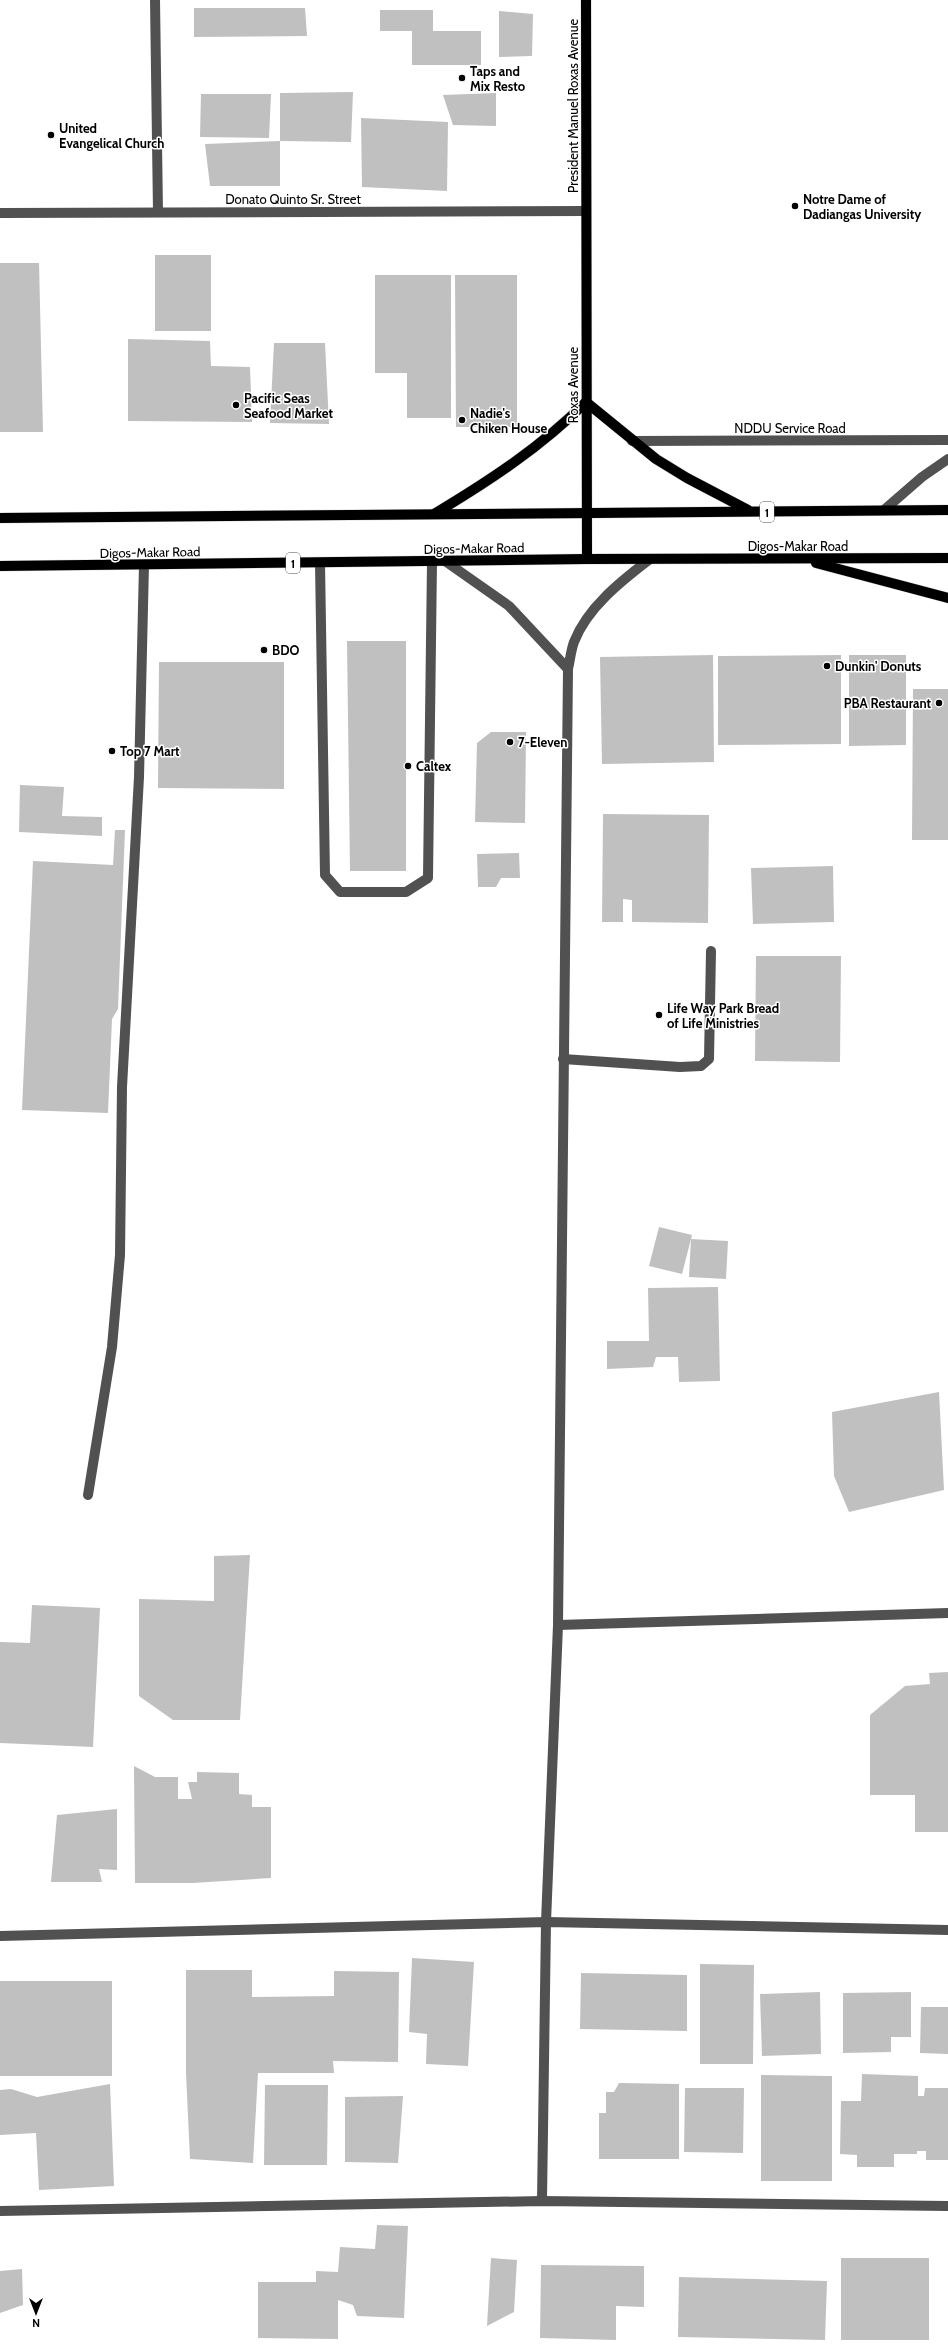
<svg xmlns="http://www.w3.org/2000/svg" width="948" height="2349" font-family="Cabin,sans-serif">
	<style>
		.building { fill: #c0c0c0 }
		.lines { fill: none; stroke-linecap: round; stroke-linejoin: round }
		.major-casing { stroke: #dbdbdb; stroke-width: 11 }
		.minor { stroke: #515151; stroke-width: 10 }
		.major { stroke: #000; stroke-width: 10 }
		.poi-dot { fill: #000; stroke: #fff; stroke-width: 1.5 }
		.labels { text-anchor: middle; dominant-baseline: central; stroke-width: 3; stroke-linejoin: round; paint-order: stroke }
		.shield { fill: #fff; stroke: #4c4c4c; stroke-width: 1 }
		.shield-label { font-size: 12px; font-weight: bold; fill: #000 }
		.poi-label { font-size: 13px; font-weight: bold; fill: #000; stroke: #fff; text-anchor: start }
		.street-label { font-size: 13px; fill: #000; stroke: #fff }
	</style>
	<rect width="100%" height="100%" fill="#fff"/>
	<!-- building -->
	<g class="building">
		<polygon points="194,8 305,8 307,36 194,37"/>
		<polygon points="380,10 433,10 433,31 481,31 481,65 412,65 412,31 380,31"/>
		<polygon points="499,11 533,14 532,56 499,57"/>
		<polygon points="353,92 351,142 280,141 280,186 210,186 205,144 280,141 280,93"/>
		<polygon points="496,93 496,126 453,125 443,95"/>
		<polygon points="201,94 271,94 269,138 200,137"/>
		<polygon points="361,118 448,122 447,191 362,187"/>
		<rect x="155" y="255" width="56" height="76"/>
		<polygon points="0,263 39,263 43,432 0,432"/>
		<polygon points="375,275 451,275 451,418 407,418 407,373 375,373"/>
		<polygon points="455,275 517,275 517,427 456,427"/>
		<polygon points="128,339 210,341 211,366 250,367 252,422 128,421"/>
		<polygon points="274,343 325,343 329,424 270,423"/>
		<polygon points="347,641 406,641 406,871 350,871"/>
		<polygon points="713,655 714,762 602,764 600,657"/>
		<polygon points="841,655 841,744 718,745 718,656"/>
		<polygon points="849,655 906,655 906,745 849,746"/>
		<polygon points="159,662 284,662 284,789 158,788"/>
		<polygon points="913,689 948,689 948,840 912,840"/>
		<polygon points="491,732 526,732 525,823 475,822 477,743"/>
		<polygon points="20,785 64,787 62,816 102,817 102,836 19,832"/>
		<polygon points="603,814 709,815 708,923 632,922 632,900 623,899 623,922 602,922"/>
		<polygon points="115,830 125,830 118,1009 112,1019 108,1113 22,1110 33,861 113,865"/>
		<polygon points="519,853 520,878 501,878 496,887 478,887 477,854"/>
		<polygon points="833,866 834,922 753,924 751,868"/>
		<polygon points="756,956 841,956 840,1062 755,1061"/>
		<polygon points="659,1227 692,1235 682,1274 649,1266"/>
		<polygon points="691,1239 728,1241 726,1279 689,1277"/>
		<polygon points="718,1287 720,1381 679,1382 678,1357 656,1357 653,1367 607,1369 607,1341 649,1341 648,1288"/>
		<polygon points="939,1392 944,1490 849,1512 834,1476 832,1412"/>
		<polygon points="250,1555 240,1720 173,1720 139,1696 139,1599 214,1601 214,1556"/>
		<polygon points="32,1605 100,1608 93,1747 0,1743 0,1642 30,1643"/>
		<polygon points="948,1672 948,1832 915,1832 915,1795 870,1795 870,1715 905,1686 930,1684 929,1673"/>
		<polygon points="134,1766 155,1777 178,1777 178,1799 192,1799 188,1782 197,1782 197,1772 239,1773 239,1794 252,1795 252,1807 271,1807 271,1878 193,1883 135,1883"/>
		<polygon points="117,1809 117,1870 99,1869 102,1882 51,1882 57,1815"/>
		<polygon points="412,1958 474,1962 468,2066 426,2064 427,2034 409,2032"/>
		<polygon points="700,1964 754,1965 753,2064 700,2064"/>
		<polygon points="186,1970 252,1970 252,1997 334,1996 334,1971 399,1972 398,2062 333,2061 334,2073 258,2073 253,2163 190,2159 186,2073"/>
		<polygon points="581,1973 687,1975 687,2031 580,2029"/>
		<rect x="0" y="1981" width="112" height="95"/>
		<polygon points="820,1992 821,2054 762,2056 760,1994"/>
		<polygon points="911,1992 911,2037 891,2037 891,2052 843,2053 843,1993"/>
		<polygon points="921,2007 948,2007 948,2054 920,2053"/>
		<polygon points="862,2074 918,2076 918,2096 924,2096 925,2088 948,2088 948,2160 926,2160 926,2151 917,2151 917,2154 894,2154 894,2167 857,2167 857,2155 840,2154 841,2101 861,2101"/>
		<polygon points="761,2075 832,2076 832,2181 761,2181"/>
		<polygon points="619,2083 679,2084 679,2159 599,2159 599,2113 606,2113 606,2092 614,2092"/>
		<polygon points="110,2084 114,2186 39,2190 36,2133 0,2135 0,2090 11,2089 37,2097"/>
		<polygon points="265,2085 328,2085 327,2165 264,2165"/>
		<polygon points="685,2088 744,2088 743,2153 684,2152"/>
		<polygon points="403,2096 398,2163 345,2162 345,2097"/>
		<polygon points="377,2225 408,2226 404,2318 357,2316 353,2305 338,2300 338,2339 258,2338 258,2282 316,2282 316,2271 338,2272 340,2247 375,2249"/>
		<polygon points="491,2258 517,2260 514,2312 487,2326"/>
		<rect x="841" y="2258" width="88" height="82"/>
		<polygon points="541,2265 644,2266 644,2307 616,2306 616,2340 540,2338"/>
		<polygon points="22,2269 23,2305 0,2313 0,2271"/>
		<polygon points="679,2277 827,2281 825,2340 678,2337"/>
	</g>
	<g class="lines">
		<defs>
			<g id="major">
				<polyline points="586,0 587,559"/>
				<polyline points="586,402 656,459 687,478 748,510"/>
				<path d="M434,514c55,-33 107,-67 152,-112"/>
				<polyline points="0,518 948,510"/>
				<polyline points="816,563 948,598"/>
				<polyline points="0,566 587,559 948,558"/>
			</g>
		</defs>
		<!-- major casing -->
		<use href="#major" class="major-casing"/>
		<!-- minor -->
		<g class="minor">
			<polyline points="155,0 158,212"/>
			<polyline points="0,213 586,211"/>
			<polyline points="632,441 948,440"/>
			<polyline points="884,510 922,477 948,459"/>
			<polyline points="445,561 509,606 568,669"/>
			<polyline points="320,563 325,875 340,892 406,892 428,878 432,562"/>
			<polyline points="563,1059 680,1067 701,1066 709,1059 711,951"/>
			<polyline points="88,1495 112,1347 120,1255 122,1087 139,777 144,565"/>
			<polyline points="558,1625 948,1613"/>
			<polyline points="0,1936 546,1922 948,1930"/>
			<path d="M542,2201l4,-279 12,-297 10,-956c2,-9 3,-19 6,-27 13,-34 47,-61 76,-83"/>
			<polyline points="0,2211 542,2201 948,2206"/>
		</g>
		<!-- major -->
		<use href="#major" class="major"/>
	</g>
	<!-- markers -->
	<g class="poi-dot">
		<circle cx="462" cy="78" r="4"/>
		<circle cx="51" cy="135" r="4"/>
		<circle cx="795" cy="206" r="4"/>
		<circle cx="236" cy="405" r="4"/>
		<circle cx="462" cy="420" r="4"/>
		<circle cx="264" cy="650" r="4"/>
		<circle cx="827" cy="666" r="4"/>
		<circle cx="939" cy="703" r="4"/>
		<circle cx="510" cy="742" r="4"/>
		<circle cx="112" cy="751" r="4"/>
		<circle cx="408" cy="766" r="4"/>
		<circle cx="659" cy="1015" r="4"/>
	</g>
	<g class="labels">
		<!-- shield labels -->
		<g class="shield">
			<rect x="760" y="502" width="14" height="20" rx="3"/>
			<rect x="286" y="553" width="14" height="20" rx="3"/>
		</g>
		<g class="shield-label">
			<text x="767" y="512">1</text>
			<text x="293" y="563">1</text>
		</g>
		<!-- poi labels -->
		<g class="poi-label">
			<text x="470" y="71">Taps and<tspan x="470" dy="15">Mix Resto</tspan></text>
			<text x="59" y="128">United<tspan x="59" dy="15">Evangelical Church</tspan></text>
			<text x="803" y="199">Notre Dame of<tspan x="803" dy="15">Dadiangas University</tspan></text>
			<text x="244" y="398">Pacific Seas<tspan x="244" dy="15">Seafood Market</tspan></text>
			<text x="470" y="413">Nadie's<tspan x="470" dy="15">Chiken House</tspan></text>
			<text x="272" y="650">BDO</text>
			<text x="835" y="666">Dunkin' Donuts</text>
			<text x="931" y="703" text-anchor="end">PBA Restaurant</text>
			<text x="518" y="742">7-Eleven</text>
			<text x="120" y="751">Top 7 Mart</text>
			<text x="416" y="766">Caltex</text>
			<text x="667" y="1008">Life Way Park Bread<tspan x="667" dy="15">of Life Ministries</tspan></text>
		</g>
		<!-- street labels -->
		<g class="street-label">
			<text transform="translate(573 106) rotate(-90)">President Manuel Roxas Avenue</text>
			<text x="293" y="199">Donato Quinto Sr. Street</text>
			<text transform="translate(573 385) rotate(-90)">Roxas Avenue</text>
			<text x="790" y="428">NDDU Service Road</text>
			<text x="798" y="546">Digos-Makar Road</text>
			<text transform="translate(474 548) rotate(-1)">Digos-Makar Road</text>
			<text transform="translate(150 552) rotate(-1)">Digos-Makar Road</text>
		</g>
	</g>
	<!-- north arrow -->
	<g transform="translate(36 2313) rotate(180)" stroke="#ffffff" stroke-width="3" paint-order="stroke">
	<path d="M0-3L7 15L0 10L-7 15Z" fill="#000000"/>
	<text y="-6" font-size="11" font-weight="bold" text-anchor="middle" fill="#000000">N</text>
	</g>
</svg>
